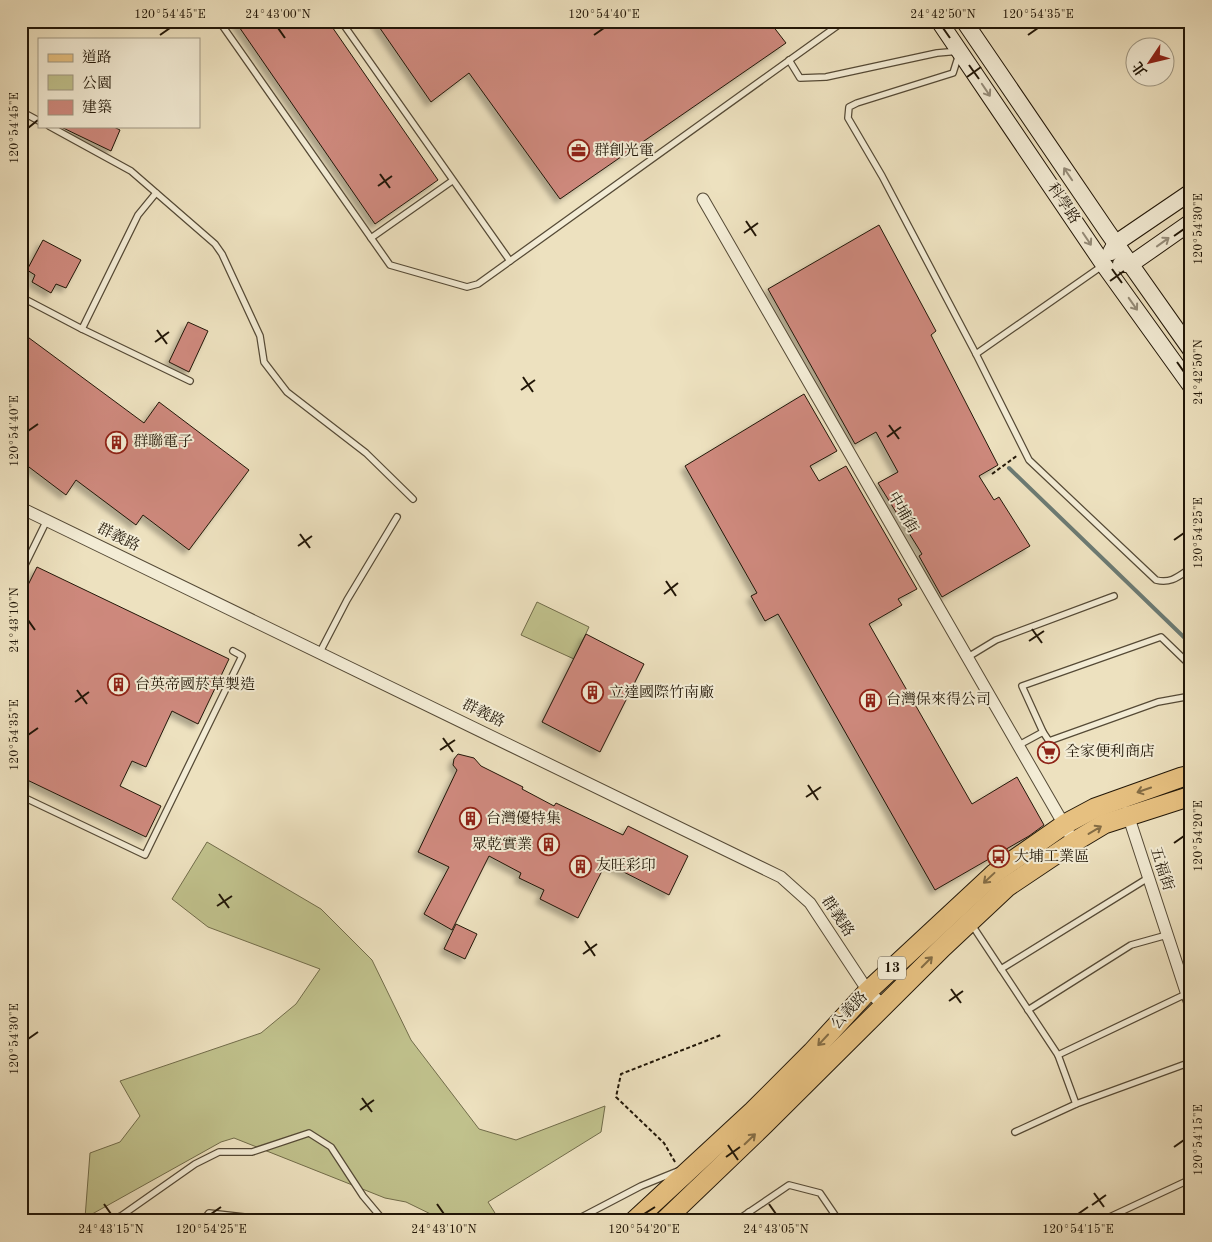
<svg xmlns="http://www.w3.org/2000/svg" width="1212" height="1242" font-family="'Old Standard TT','Noto Serif TC',serif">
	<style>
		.green { fill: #c0c18c; stroke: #716c4a }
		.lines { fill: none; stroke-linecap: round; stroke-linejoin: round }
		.stream { stroke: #6b7a73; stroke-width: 4 }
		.building { fill: #ce897d; stroke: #221708; filter: url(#shadow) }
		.lane-casing { stroke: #554a36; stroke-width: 8 }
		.street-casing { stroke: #554a36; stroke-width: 13 }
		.secondary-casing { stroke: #221708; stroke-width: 18 }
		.primary-casing { stroke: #221708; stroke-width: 21 }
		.path { stroke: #221708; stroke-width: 2; stroke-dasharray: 4 2.5; stroke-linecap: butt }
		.lane { stroke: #f3ecd5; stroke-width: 5.5 }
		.street { stroke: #f3ecd5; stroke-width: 11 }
		.secondary { stroke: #f3ecd5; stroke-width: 16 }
		.primary { stroke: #e6c080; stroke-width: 19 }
		.oneway { stroke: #958c79 }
		.oneway2 { stroke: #846c44 }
		.ticks { fill: none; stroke: #221708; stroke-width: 2 }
		.labels { text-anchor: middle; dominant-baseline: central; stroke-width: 4; stroke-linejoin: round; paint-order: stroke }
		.shield { fill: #f3ecd5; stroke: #615746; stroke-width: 1 }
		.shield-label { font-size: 14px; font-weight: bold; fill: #221708 }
		.poi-label { font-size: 15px; fill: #221708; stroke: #f3ecd5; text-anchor: start }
		.street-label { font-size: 15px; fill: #221708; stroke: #f3ecd5 }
		.neatline { fill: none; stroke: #221708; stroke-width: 2 }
		.ticks-label { font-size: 12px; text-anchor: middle; fill: #221708 }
	</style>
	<defs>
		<filter id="shadow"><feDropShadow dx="-4.5" dy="4.5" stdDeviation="2.5" flood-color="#0004"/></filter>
	</defs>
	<rect width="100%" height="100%" fill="#ede1bf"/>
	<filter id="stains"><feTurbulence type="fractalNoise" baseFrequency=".004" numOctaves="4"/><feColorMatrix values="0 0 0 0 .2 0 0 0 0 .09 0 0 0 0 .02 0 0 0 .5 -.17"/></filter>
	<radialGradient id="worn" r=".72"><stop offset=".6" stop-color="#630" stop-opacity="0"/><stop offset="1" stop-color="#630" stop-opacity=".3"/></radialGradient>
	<!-- green -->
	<g class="green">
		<polygon points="537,602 589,627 574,659 521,635"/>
		<polygon points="207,842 321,909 372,960 411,1040 479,1129 516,1140 605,1106 601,1132 488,1202 500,1221 445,1221 406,1202 385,1198 234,1138 221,1142 85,1218 90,1153 120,1142 140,1116 120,1081 261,1033 296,1004 320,969 208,927 172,899"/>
	</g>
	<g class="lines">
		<!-- stream -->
		<polyline class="stream" points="1009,468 1191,644"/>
	</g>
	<!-- building -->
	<g class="building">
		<polygon points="235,21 328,21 438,180 375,224"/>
		<polygon points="375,21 769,21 786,43 560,199 469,73 431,102"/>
		<polygon points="59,126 112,126 120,130 111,151"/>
		<polygon points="879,225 936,331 931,335 998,465 979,476 994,500 999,497 1030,546 942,597 919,556 922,554 878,483 898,472 876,432 855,444 768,289"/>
		<polygon points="43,240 81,260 66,288 56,284 51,293 32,282 35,275 27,270"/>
		<polygon points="188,322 208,331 189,372 169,362"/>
		<polygon points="21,332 144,423 159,402 249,470 189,550 143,515 136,525 76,480 66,495 21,461"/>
		<polygon points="804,394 837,451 810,466 819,481 846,466 917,589 898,599 902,605 869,624 972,804 1017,777 1044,825 1029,836 935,890 778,614 765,621 751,596 757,593 685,466"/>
		<polygon points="37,567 229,659 198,724 172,711 146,767 132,761 120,786 161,806 146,837 21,777 21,599"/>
		<polygon points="586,634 644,664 600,752 542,722"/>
		<polygon points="458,754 474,758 481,766 523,787 522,789 554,806 556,803 623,835 628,826 688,856 669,895 606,863 578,918 540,899 544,890 519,878 521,873 489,856 452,930 424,914 449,867 418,852 457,770 453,765 454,759"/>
		<polygon points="456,924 477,934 465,959 444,949"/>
	</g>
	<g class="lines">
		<defs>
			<g id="lane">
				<polyline points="219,21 390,265 467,287 478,284 844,21"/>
				<polyline points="341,21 510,261"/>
				<path d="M789,60l11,18 26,-1 111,-24 23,-2 -7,22 -96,30 -8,4 -1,11 34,58 94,178 53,106 127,120c15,4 23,-4 35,-12"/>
				<polyline points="21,116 26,114 39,121"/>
				<polyline points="49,126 131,171 215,244 222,254 260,336 264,362 287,392 366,453 413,499"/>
				<polyline points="371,238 452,181"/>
				<polyline points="21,297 82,329 138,215 156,193"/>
				<polyline points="82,329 190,381"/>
				<polyline points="976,354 1102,266"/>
				<polyline points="21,573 47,520"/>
				<polyline points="320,652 347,600 397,517"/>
				<polyline points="968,657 996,640 1114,596"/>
				<polyline points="1191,666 1161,637 1022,686 1043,732 1049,741 1158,702 1191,696"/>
				<polyline points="1019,745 1043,732"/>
				<polyline points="21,796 145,855 242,656 233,651"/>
				<polyline points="972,925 1058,1055 1186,994"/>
				<polyline points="1001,969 1148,878"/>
				<polyline points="1028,1010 1131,945 1167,935"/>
				<polyline points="1058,1055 1076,1104"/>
				<polyline points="1015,1132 1076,1104 1191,1062"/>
				<polyline points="749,1212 754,1221"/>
				<polyline points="109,1221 121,1216 195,1164 219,1152 252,1152 309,1133 331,1147 363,1196 384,1221"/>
				<polyline points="203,1221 209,1213 279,1221"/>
				<polyline points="574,1221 641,1186 678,1171"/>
				<polyline points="736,1221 789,1185 820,1193 839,1221"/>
				<polyline points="1101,1221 1191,1179"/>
			</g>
			<g id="street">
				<polyline points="703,199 1074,842"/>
				<polyline points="21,508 781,877 810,903 868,991 884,1006"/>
				<polyline points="1127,812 1191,1007"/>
			</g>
			<g id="secondary">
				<polyline points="939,21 1104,265 1191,386"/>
				<polyline points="964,21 1107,231 1191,350"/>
				<polyline points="1111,252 1116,243 1191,192"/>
				<polyline points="1121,264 1131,264 1191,222"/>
			</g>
			<g id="primary">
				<polyline points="634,1221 753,1111 812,1052 868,991 995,873 1065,824 1095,808 1182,777 1191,775"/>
				<polyline points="664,1221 765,1124 943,947 1007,887 1074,842 1104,824 1191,796"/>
			</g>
		</defs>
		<!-- lane casing -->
		<use href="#lane" class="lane-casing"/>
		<!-- street casing -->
		<use href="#street" class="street-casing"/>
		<!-- secondary casing -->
		<use href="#secondary" class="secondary-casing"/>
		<!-- primary casing -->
		<use href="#primary" class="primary-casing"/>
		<!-- path -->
		<g class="path">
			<polyline points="992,474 1018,455"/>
			<polyline points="675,1162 664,1143 616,1097 621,1074 721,1035"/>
		</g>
		<!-- lane -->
		<use href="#lane" class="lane"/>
		<!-- street -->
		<use href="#street" class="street"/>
		<!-- secondary -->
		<use href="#secondary" class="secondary"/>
		<!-- primary -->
		<use href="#primary" class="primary"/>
	</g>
	<!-- one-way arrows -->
	<defs><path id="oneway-shaft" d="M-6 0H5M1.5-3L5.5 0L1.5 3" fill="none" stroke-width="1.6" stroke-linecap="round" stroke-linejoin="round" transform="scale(1.25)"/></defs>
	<g class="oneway">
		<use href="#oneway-shaft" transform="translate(986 90) rotate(56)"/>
		<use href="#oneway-shaft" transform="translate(1068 174) rotate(-124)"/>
		<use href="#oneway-shaft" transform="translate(1087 239) rotate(56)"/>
		<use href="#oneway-shaft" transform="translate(1163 242) rotate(-36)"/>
		<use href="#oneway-shaft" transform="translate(1133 304) rotate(55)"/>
	</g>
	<g class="oneway2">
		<use href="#oneway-shaft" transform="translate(1144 790) rotate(161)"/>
		<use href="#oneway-shaft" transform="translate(1095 830) rotate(-31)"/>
		<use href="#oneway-shaft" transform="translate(989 878) rotate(137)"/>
		<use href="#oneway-shaft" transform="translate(927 962) rotate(-45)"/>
		<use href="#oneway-shaft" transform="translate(823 1040) rotate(133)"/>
		<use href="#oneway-shaft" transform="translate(750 1139) rotate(-44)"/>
	</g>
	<!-- ticks -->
	<path class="ticks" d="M278,28l7,10M943,28l7,10M160,35l10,-7M594,35l10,-7M1028,35l10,-7M969,65l10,14M967,77l14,-10M28,128l10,-8M380,174l10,14M378,186l14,-10M746,221l10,15M744,233l14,-10M1174,236l10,-7M1112,269l10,14M1110,281l14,-10M157,330l10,14M155,342l14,-10M1177,362l7,10M523,377l10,15M521,390l14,-10M889,425l10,14M28,431l10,-7M887,437l14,-10M300,534l10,14M1174,540l10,-7M298,546l14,-10M666,581l10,15M664,594l14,-11M28,620l7,10M1032,629l10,14M1029,641l15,-10M77,690l10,14M75,702l14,-10M28,735l10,-7M443,738l10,14M440,750l15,-10M808,785l10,15M806,797l15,-10M1174,843l10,-7M219,894l10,14M217,906l15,-10M585,941l10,15M583,954l14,-10M951,989l10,14M949,1001l14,-10M28,1039l10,-7M362,1098l10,14M360,1110l14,-10M728,1145l10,15M1174,1147l10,-7M726,1157l14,-10M1094,1193l10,14M104,1204l7,10M437,1204l7,10M769,1204l7,10M1092,1205l14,-10M211,1214l10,-7M644,1214l11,-7M1078,1214l10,-7"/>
	<!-- icons -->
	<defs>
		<symbol id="office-ring" viewBox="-11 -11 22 22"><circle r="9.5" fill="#f3ecd5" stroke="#8f2418" stroke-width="1.5"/><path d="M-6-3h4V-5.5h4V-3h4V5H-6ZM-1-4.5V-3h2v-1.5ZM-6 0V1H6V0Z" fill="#8f2418"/></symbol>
		<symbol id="building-ring" viewBox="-11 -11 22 22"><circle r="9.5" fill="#f3ecd5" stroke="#8f2418" stroke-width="1.5"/><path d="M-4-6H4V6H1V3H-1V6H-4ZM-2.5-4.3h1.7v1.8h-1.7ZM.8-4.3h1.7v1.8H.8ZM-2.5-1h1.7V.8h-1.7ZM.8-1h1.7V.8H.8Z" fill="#8f2418"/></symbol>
		<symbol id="supermarket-ring" viewBox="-11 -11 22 22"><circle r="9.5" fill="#f3ecd5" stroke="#8f2418" stroke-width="1.5"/><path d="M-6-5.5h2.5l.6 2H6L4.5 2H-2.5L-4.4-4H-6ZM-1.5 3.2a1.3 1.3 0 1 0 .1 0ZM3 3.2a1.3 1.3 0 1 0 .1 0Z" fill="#8f2418"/></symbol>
		<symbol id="bus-ring" viewBox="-11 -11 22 22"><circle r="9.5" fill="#f3ecd5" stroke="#8f2418" stroke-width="1.5"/><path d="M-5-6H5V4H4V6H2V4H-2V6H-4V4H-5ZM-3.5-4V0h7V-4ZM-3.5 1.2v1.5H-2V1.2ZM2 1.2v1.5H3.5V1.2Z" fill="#8f2418"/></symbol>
	</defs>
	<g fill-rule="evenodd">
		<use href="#office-ring" x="566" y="138" width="25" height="25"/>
		<use href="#building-ring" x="104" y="430" width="25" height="25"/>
		<use href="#building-ring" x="106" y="672" width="25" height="25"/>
		<use href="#building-ring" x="580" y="680" width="25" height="25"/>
		<use href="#building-ring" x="858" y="688" width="25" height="25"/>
		<use href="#supermarket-ring" x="1036" y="740" width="25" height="25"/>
		<use href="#building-ring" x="458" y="806" width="25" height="25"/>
		<use href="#building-ring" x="536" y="832" width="25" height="25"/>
		<use href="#bus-ring" x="986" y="844" width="25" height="25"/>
		<use href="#building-ring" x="568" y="854" width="25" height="25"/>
	</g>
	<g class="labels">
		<!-- shield labels -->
		<rect class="shield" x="878" y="956.5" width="28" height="23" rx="4"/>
		<g class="shield-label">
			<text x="892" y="968">13</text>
		</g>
		<!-- poi labels -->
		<g class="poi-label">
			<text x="594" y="151">群創光電</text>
			<text x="133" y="442">群聯電子</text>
			<text x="135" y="685">台英帝國菸草製造</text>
			<text x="609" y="693">立達國際竹南廠</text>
			<text x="886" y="700">台灣保來得公司</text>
			<text x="1065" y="752">全家便利商店</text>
			<text x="486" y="819">台灣優特集</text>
			<text x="532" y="845" text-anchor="end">眾乾實業</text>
			<text x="1014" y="857">大埔工業區</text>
			<text x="596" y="866">友旺彩印</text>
		</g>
		<!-- street labels -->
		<g class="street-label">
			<text transform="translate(1063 204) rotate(56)">科學路</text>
			<text transform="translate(902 513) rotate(60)">中埔街</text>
			<text transform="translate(118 538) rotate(26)">群義路</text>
			<text transform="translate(483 714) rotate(26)">群義路</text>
			<text transform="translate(1161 869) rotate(72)">五福街</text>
			<text transform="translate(837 917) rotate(56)">群義路</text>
			<text transform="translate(850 1011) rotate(-47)">公義路</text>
		</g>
	</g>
	<!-- margin -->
	<rect width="1212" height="1242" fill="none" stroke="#ede1bf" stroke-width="55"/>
	<!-- legend -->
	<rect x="38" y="38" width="162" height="90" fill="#f3ecd5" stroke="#9f9783"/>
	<rect x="48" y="54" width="25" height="8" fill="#e6c080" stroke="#9f9783"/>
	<text x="82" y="62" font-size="15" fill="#221708">道路</text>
	<rect x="48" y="75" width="25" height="15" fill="#c0c18c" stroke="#9f9783"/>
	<text x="82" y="88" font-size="15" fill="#221708">公園</text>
	<rect x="48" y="100" width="25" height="15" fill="#ce897d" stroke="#9f9783"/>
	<text x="82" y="112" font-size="15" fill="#221708">建築</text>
	<!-- north arrow -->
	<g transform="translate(1150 62) rotate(235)"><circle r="24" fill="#f3ecd5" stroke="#9f9783"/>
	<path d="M0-4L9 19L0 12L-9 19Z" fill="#8f2418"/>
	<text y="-8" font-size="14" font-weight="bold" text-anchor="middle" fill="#221708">北</text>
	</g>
	<rect x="28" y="28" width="1156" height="1186" class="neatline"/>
	<g class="ticks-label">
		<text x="170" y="18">120°54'45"E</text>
		<text x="278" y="18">24°43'00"N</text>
		<text x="604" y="18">120°54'40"E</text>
		<text x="943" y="18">24°42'50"N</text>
		<text x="1038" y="18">120°54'35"E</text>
		<text transform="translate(14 128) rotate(-90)" y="4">120°54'45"E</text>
		<text transform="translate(1198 229) rotate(-90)" y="4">120°54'30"E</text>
		<text transform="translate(1198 372) rotate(-90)" y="4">24°42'50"N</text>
		<text transform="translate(14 431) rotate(-90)" y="4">120°54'40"E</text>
		<text transform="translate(1198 533) rotate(-90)" y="4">120°54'25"E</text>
		<text transform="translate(14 620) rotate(-90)" y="4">24°43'10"N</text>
		<text transform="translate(14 735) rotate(-90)" y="4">120°54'35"E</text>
		<text transform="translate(1198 836) rotate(-90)" y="4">120°54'20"E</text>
		<text transform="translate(14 1039) rotate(-90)" y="4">120°54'30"E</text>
		<text transform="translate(1198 1140) rotate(-90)" y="4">120°54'15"E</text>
		<text x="111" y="1233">24°43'15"N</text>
		<text x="211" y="1233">120°54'25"E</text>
		<text x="444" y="1233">24°43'10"N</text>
		<text x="644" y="1233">120°54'20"E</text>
		<text x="776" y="1233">24°43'05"N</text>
		<text x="1078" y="1233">120°54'15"E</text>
	</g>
	<rect width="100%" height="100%" filter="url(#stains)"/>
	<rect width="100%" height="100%" fill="url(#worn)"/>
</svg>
